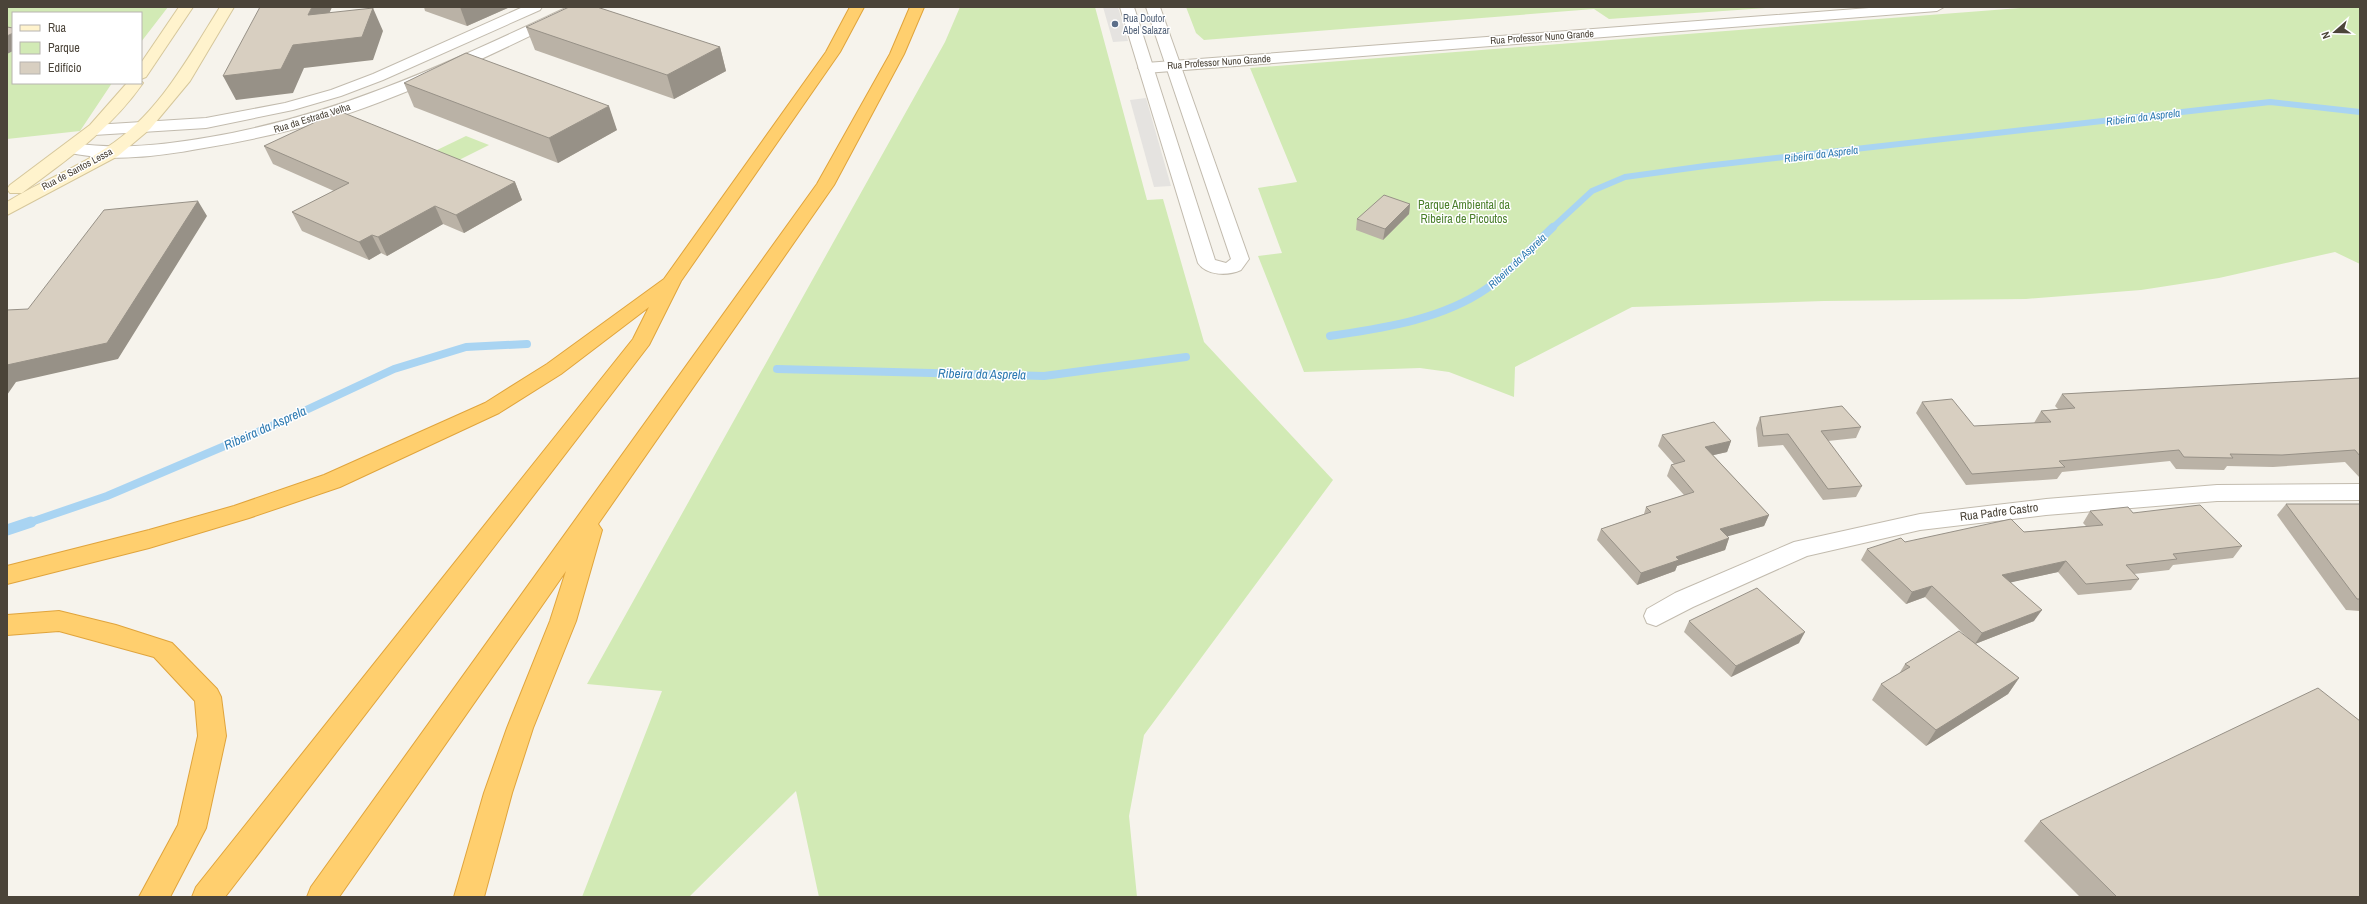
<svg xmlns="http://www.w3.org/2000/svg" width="2367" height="904" font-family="'Archivo Narrow',sans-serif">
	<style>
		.green { fill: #d2eab5 }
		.parking { fill: #e5e3e0 }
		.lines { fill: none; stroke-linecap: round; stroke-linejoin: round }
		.stream-far2 { stroke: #a9d4f2; stroke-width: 6 }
		.stream-far1 { stroke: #a9d4f2; stroke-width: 8 }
		.stream { stroke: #a9d4f2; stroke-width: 11 }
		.minor-casing { stroke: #c2bbae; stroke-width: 2 }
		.tertiary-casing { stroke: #c2bbae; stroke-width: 2 }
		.secondary-casing { stroke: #d6c79b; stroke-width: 2 }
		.motorway-casing { stroke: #e0a43c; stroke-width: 2 }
		.minor { fill: #fff; fill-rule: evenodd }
		.tertiary { fill: #fff; fill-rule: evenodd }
		.secondary { fill: #fff3cd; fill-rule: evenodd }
		.motorway { fill: #ffcf6e; fill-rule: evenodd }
		.wall { fill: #bab2a6 }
		.shaded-wall { fill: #979187 }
		.building { fill: #d8cfc1; stroke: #979187 }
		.service-dot { fill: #5c6f8a; stroke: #fff; stroke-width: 1.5 }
		.labels { text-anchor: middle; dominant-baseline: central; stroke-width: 3; stroke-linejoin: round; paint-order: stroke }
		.far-service-label { font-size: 10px; fill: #4e5e75; stroke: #fff; text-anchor: start }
		.far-street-label { font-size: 10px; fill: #4b4439; stroke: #fff }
		.far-water-label { font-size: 11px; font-style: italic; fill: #2e7ab2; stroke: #fff }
		.park-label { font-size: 12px; fill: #4a7f2a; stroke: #fff }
		.street-label { font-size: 12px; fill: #4b4439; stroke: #fff }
		.water-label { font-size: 13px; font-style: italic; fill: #2e7ab2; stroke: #fff }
	</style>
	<rect width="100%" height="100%" fill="#f6f3ec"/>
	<!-- green -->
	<g class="green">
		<polygon points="7,7 168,7 141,42 141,13 13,13 13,83 112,83 80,131 7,139"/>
		<polygon points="960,7 1095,7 1147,200 1163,199 1204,342 1333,480 1144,735 1129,816 1137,897 819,897 796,791 689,897 582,897 662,691 587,684 945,42"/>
		<polygon points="1186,7 1780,7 1609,19 1594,9 1204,40 1196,33"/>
		<polygon points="2033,7 2360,7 2360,264 2335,252 2219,278 2141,290 2026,299 1824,301 1632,307 1515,367 1514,397 1449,372 1420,368 1304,372 1258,256 1282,253 1258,188 1297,182 1250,68"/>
		<polygon points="466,136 489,145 457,161 435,151"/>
	</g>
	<!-- parking -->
	<g class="parking">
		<polygon points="1103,7 1118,7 1128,41 1113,42"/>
		<polygon points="1146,98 1171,186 1154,187 1130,100"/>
	</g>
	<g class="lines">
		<!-- stream-far2 -->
		<polyline class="stream-far2" points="1552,228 1592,191 1625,177 1705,166 2270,102 2360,112"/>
		<!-- stream-far1 -->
		<g class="stream-far1">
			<path d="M1330,336c52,-8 111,-16 156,-47 21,-14 48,-44 67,-62"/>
			<polyline points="777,369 1044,376 1186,357"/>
			<polyline points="28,523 107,496 274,425 394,369 466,347 527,344"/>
		</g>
		<!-- stream -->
		<polyline class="stream" points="7,530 31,522"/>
		<defs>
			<g id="minor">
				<polygon points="1882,7 1944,7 1937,11 1146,73 1138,68 1146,63"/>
				<polygon points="2360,484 2360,500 2217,501 2046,515 1920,530 1807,556 1693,607 1656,626 1647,623 1644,616 1647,609 1675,593 1794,542 1920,514 2046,499 2217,485"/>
			</g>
			<g id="tertiary">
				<polygon points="523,7 542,7 540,10 383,80 341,96 293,110 206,128 94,135 88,133 86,130 88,127 94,125 206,118 285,103 331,90 373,74"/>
				<path d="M568,7h18l-2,3c-67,32 -134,66 -204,92 -57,22 -116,36 -176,46 -44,8 -93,15 -138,4l-2,-4 2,-4 6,-1c47,7 92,2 138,-6 133,-23 237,-74 358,-130z"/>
				<path d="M1120,7h14l81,253 11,3 5,-4 -85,-252h14l89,252 -8,11c-13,6 -34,6 -43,-7z"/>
			</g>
			<g id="secondary">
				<polygon points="179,7 193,7 146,77 141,79 141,63"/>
				<path d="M220,7h14l-44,74 -40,48 -32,27 -111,59v-13c32,-20 68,-33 99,-54 52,-33 82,-90 114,-141z"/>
				<path d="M141,81l2,2c-32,46 -76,77 -121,110h-12l-3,-4 3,-4 80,-60 37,-42h14z"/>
			</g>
			<g id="motorway">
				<polygon points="850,7 864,7 840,52 681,281 649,345 225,897 192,897 196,887 633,339 649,307 561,374 499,413 340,487 249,518 149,548 7,584 7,566 149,530 234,506 324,475 485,403 547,364 664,279 826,52"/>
				<polygon points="910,7 924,7 904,54 834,185 598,524 602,530 576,621 533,728 512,793 484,897 454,897 484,793 507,728 550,621 566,571 339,897 307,897 311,887 817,184 890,54"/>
				<polygon points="59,611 116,625 172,643 217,689 221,697 226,736 206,828 170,897 139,897 178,825 198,736 195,701 154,657 59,631 7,635 7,615"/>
			</g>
		</defs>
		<!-- minor casing -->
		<use href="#minor" class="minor-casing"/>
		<!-- tertiary casing -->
		<use href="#tertiary" class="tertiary-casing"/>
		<!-- secondary casing -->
		<use href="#secondary" class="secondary-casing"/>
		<!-- motorway casing -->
		<use href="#motorway" class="motorway-casing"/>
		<!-- minor -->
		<use href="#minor" class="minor"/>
		<!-- tertiary -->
		<use href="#tertiary" class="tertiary"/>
		<!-- secondary -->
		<use href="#secondary" class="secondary"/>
		<!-- motorway -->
		<use href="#motorway" class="motorway"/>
	</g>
	<!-- wall -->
	<g class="wall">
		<polygon points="424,7 510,7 467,26 425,11"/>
		<polygon points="526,27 720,47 726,71 674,99 535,50"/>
		<polygon points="404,83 617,130 558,163 414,107"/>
		<polygon points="264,146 515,182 522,200 464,233 443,224 387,256 381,253 369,260 302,231 292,212 334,191 273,164"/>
		<polygon points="1410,204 1409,214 1383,240 1356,230 1357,219"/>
		<polygon points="2360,378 2360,478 2345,462 2273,467 2227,466 2224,470 2176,469 2170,461 2062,472 2057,479 1966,485 1916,413 1922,402 1974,426 2034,423 2041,411 2058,409 2055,406 2062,394"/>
		<polygon points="1760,417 1861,427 1856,438 1828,441 1862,486 1856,497 1823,500 1783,445 1758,447 1756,428"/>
		<polygon points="1662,435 1731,441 1727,452 1713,455 1769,515 1764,526 1727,536 1729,538 1725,550 1677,566 1675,571 1637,585 1597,540 1601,529 1644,514 1646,507 1684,495 1667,476 1671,465 1674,464 1658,446"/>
		<polygon points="2286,504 2360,504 2360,611 2346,610 2277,515"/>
		<polygon points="2090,511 2133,513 2242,546 2233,558 2173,565 2169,570 2134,574 2139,579 2131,590 2078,595 2058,572 2011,582 2034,621 1975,644 2019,678 2008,694 1926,746 1872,700 1881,684 1899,674 1905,664 1971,641 1925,597 1906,604 1861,560 1867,549 1905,542 2024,532 2086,526 2083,523"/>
		<polygon points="1689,621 1799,643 1731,677 1684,632"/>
		<polygon points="2040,821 2360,897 2080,897 2024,841"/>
	</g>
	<!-- shaded-wall -->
	<g class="shaded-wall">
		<polygon points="312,7 332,7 319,38 308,15"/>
		<polygon points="460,7 510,7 467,26"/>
		<polygon points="373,8 383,31 373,60 304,68 293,93 236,100 223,76"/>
		<polygon points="13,33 13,51 7,54 7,36"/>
		<polygon points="720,47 726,71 674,99 667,75"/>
		<polygon points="609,106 617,130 558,163 549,138"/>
		<polygon points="515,182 522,200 464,233 456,215"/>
		<polygon points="198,201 207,216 118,359 16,382 7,395 7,365"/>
		<polygon points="1410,204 1409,214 1383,240 1385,229"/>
		<polygon points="435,206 443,224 387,256 378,237"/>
		<polygon points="372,235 381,253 369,260 359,242"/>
		<polygon points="1731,441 1727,452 1701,458 1705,447"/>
		<polygon points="1769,515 1764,526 1715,540 1720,529"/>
		<polygon points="1729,538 1725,550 1677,566 1675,571 1637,585 1641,573 1676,557"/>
		<polygon points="2066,561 2058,572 1995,586 2002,575"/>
		<polygon points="1932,586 1925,597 1906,604 1912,592"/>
		<polygon points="2042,610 2034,621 1975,644 1982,633"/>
		<polygon points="1805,632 1799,643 1731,677 1736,666"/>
		<polygon points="2019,678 2008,694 1926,746 1936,730"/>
	</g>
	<!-- building -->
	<g class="building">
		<polygon points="260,7 312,7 308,15 373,8 362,37 293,45 281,69 223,76"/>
		<polygon points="569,7 597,7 720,47 667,75 526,27"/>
		<polygon points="7,27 13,28 13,33 7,36"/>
		<polygon points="466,53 609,106 549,138 404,83"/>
		<polygon points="339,111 515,182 456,215 435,206 378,237 372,235 359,242 292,212 349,183 264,146"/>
		<polygon points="1384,195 1410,204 1385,229 1357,219"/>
		<polygon points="198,201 107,343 7,365 7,310 28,309 104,210"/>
		<polygon points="2360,378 2360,456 2355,450 2282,455 2230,454 2233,458 2184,457 2179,450 2059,461 2065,467 1972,474 1922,402 1952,399 1974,426 2051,422 2041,411 2075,408 2062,394"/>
		<polygon points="1842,406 1861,427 1821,431 1862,486 1828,489 1788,434 1763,436 1760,417"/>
		<polygon points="1714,422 1731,441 1705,447 1769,515 1720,529 1729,538 1676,557 1679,560 1641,573 1601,529 1651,512 1646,507 1694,492 1671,465 1685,461 1662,435"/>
		<polygon points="2286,504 2360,504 2360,599 2357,599"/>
		<polygon points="2200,505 2242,546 2173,554 2177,559 2126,565 2139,579 2086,584 2066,561 2002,575 2042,610 1982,633 1932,586 1912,592 1867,549 1901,538 1905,542 2011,519 2024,532 2103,525 2090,511 2128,507 2133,513"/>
		<polygon points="1757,588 1805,632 1736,666 1689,621"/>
		<polygon points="1959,631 2019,678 1936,730 1881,684 1910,667 1905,664"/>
		<polygon points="2318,688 2360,721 2360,897 2117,897 2040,821"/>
	</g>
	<!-- markers -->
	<circle class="service-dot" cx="1115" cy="24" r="4"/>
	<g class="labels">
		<!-- far-service labels -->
		<g class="far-service-label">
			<text x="1123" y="18">Rua Doutor<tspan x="1123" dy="12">Abel Salazar</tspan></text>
		</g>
		<!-- far-street labels -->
		<g class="far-street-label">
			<text transform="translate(1542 37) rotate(-4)">Rua Professor Nuno Grande</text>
			<text transform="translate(1219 62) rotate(-4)">Rua Professor Nuno Grande</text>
			<text transform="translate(312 118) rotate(-17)">Rua da Estrada Velha</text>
			<text transform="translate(77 169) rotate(-28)">Rua de Santos Lessa</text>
		</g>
		<!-- far-water labels -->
		<g class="far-water-label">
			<text transform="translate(2143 117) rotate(-7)">Ribeira da Asprela</text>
			<text transform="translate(1821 154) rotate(-7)">Ribeira da Asprela</text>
			<text transform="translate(1517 261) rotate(-43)">Ribeira da Asprela</text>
		</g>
		<!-- park labels -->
		<g class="park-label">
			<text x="1464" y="205">Parque Ambiental da<tspan x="1464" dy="14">Ribeira de Picoutos</tspan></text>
		</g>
		<!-- street labels -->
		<g class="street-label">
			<text transform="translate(1999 512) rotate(-7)">Rua Padre Castro</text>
		</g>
		<!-- water labels -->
		<g class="water-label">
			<text transform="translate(982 374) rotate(1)">Ribeira da Asprela</text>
			<text transform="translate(265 428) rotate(-24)">Ribeira da Asprela</text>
		</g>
	</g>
	<!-- border -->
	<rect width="2367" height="904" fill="none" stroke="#4b4439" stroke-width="16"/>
	<!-- legend -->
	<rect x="12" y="12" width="130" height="72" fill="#ffffff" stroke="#b7b4b0"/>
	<rect x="20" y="25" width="20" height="6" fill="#fff3cd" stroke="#b7b4b0"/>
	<text x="48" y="32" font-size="12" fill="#4b4439">Rua</text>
	<rect x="20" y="42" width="20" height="12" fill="#d2eab5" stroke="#b7b4b0"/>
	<text x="48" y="52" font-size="12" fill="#4b4439">Parque</text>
	<rect x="20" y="62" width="20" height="12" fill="#d8cfc1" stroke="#b7b4b0"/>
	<text x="48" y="72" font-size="12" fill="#4b4439">Edifício</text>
	<!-- north arrow -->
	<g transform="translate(2335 32) rotate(250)" stroke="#ffffff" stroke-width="3" paint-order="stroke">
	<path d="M0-3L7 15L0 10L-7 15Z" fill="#4b4439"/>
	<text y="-6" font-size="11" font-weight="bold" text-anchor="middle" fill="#4b4439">N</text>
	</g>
</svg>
